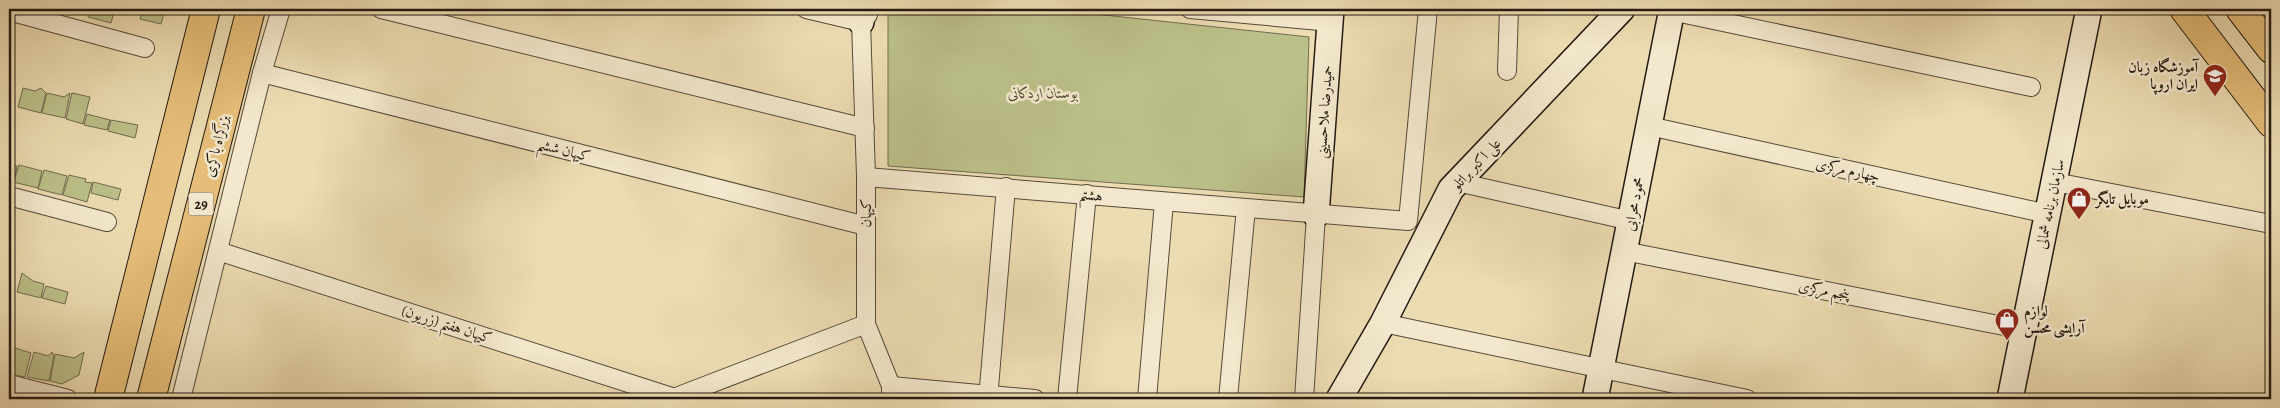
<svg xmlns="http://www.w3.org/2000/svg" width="2280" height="408" font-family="Alegreya,Amiri,serif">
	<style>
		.green { fill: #bbbf89; stroke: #706c4d }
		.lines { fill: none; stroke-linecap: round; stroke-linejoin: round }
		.street-casing { stroke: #564a39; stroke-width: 20 }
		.secondary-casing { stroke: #241a11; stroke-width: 28 }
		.primary-casing { stroke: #241a11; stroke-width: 30 }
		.highway-casing { stroke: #241a11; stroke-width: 30 }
		.street { stroke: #f3e8cd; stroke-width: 18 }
		.secondary { stroke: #f3e8cd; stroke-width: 25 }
		.primary { stroke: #e6be79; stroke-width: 28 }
		.highway { stroke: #e6be79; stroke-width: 28 }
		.labels { text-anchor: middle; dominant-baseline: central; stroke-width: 5; stroke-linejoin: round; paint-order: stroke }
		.shield { fill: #f3e8cd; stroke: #625849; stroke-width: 1 }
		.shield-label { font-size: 14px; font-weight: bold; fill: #241a11 }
		.poi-label { font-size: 15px; font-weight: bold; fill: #241a11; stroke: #f3e8cd; text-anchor: start }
		.park-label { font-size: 15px; font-style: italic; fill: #514c35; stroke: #f3e8cd }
		.street-label { font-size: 15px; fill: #241a11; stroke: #f3e8cd }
	</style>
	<rect width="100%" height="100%" fill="#ecdcb2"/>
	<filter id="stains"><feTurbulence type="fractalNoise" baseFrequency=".004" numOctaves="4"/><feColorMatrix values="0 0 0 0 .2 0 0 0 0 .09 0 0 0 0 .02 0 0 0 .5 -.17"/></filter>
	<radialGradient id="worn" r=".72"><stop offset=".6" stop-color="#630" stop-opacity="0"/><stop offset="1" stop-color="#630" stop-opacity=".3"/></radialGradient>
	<!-- green -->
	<g class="green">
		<polygon points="90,9 115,9 111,23 88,17"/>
		<polygon points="143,9 165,10 161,24 140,19"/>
		<polygon points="888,9 1048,9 1309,37 1304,197 888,166"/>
		<polygon points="23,88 35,91 41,88 46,93 41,113 18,107"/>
		<polygon points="47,93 64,97 70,93 65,118 42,113"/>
		<polygon points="72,93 90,97 83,124 66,119"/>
		<polygon points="87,114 110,120 107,130 84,125"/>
		<polygon points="111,120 138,125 135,138 108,131"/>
		<polygon points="9,161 12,161 12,164 17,166 15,178 19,165 42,171 38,188 9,181"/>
		<polygon points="44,170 67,176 62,195 38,189"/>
		<polygon points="69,175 86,179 85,182 92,183 87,202 63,195"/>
		<polygon points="93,182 121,189 118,200 91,193"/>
		<polygon points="22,273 33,281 44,284 41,298 17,292"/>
		<polygon points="46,286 68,292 65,304 42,298"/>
		<polygon points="9,346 31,353 25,377 9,374"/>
		<polygon points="34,352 48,356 52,352 54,356 49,381 27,377"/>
		<polygon points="84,352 79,375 62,384 50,381 55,354 74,358"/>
	</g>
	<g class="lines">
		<defs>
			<g id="street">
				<polyline points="381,9 865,128"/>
				<polyline points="806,9 861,22"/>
				<polyline points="1190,9 1331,22"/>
				<polyline points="9,11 145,48"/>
				<polyline points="1671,11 2031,87"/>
				<polyline points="868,15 861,22 866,177 866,324 891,386 891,399"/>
				<polyline points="1507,71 1509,9"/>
				<polyline points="262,73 866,226"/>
				<polyline points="1649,126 2048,214"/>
				<polyline points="866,177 1408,221 1428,9"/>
				<polyline points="1457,182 1631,221"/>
				<polyline points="2055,182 2271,224"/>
				<polyline points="9,196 107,222"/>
				<polyline points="218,251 675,398"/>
				<polyline points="1624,251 2024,330"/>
				<polyline points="1383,323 1747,399"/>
				<polyline points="9,384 68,399"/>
				<polyline points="891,386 1035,399"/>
				<polyline points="181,399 262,73 281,9"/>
				<polyline points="671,399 866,324"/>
				<polyline points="988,399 1006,187"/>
				<polyline points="1067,399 1087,194"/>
				<polyline points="1147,399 1164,202"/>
				<polyline points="1228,399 1246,208"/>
				<polyline points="1304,399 1316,215"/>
			</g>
			<g id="secondary">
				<polyline points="861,22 862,9"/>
				<polyline points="1316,215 1331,9"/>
				<polyline points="1339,399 1383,323 1451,189 1622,9"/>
				<polyline points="1595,399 1672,9"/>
				<polyline points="2010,399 2089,9"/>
			</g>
			<g id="primary">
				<polyline points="2184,9 2271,123"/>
				<polyline points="2240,9 2271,49"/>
			</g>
			<g id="highway">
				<polyline points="108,399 206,9"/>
				<polyline points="151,399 251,9"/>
			</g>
		</defs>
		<!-- street casing -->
		<use href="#street" class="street-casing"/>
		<!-- secondary casing -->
		<use href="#secondary" class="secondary-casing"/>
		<!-- primary casing -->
		<use href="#primary" class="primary-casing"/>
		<!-- highway casing -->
		<use href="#highway" class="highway-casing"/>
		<!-- street -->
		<use href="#street" class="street"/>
		<!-- secondary -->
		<use href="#secondary" class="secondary"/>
		<!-- primary -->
		<use href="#primary" class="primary"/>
		<!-- highway -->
		<use href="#highway" class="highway"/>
	</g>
	<!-- icons -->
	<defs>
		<symbol id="school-pin" viewBox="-11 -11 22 30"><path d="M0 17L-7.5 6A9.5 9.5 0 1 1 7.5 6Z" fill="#8f2418" stroke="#f3e8cd"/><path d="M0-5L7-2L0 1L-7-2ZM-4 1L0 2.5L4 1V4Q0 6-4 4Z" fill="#fff"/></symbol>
		<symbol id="shop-pin" viewBox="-11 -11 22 30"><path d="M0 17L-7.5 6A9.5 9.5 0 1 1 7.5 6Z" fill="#8f2418" stroke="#f3e8cd"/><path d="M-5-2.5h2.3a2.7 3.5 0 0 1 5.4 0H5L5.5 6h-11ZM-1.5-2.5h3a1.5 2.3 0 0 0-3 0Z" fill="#fff"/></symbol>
	</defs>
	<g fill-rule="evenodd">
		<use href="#school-pin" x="2201" y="62" width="28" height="38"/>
		<use href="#shop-pin" x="2065" y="185" width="28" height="38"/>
		<use href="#shop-pin" x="1993" y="306" width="28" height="38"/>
	</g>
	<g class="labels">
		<!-- shield labels -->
		<rect class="shield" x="188.5" y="192.5" width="25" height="23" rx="4"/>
		<g class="shield-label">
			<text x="201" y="204">29</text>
		</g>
		<!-- poi labels -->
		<g class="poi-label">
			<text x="2198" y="67" text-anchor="end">آموزشگاه زبان<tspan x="2198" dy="17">ایران اروپا</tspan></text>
			<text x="2096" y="199">موبایل تایگر</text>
			<text x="2024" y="311">لوازم<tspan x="2024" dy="17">آرایشی محسن</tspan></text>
		</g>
		<!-- park labels -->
		<g class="park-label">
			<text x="1043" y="93">بوستان اردکانی</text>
		</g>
		<!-- street labels -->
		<g class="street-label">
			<text transform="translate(1324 112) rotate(-86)">حمیدرضا ملاحسینی</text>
			<text transform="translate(216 146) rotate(-76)">بزرگراه باکری</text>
			<text transform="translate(564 150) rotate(14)">کیهان ششم</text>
			<text transform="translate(1476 164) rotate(-47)">علی اکبر براتلو</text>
			<text transform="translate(1848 170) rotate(12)">چهارم مرکزی</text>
			<text transform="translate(1091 195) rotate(6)">هشتم</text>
			<text transform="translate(1634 204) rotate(-79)">محمود محرابی</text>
			<text transform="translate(2050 204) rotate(-78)">سازمان برنامه شمالی</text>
			<text transform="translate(866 213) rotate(-90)">کیهان</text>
			<text transform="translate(1824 290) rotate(11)">پنجم مرکزی</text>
			<text transform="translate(447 324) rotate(18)">کیهان هفتم (زریون)</text>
		</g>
	</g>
	<!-- margin -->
	<rect width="2280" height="408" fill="none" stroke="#ecdcb2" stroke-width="30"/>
	<rect x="10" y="10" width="2260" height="388" fill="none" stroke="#241a11" stroke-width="2.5"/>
	<rect x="15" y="15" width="2250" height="378" fill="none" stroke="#241a11"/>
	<rect width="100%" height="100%" filter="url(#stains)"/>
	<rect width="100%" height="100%" fill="url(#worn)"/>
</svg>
